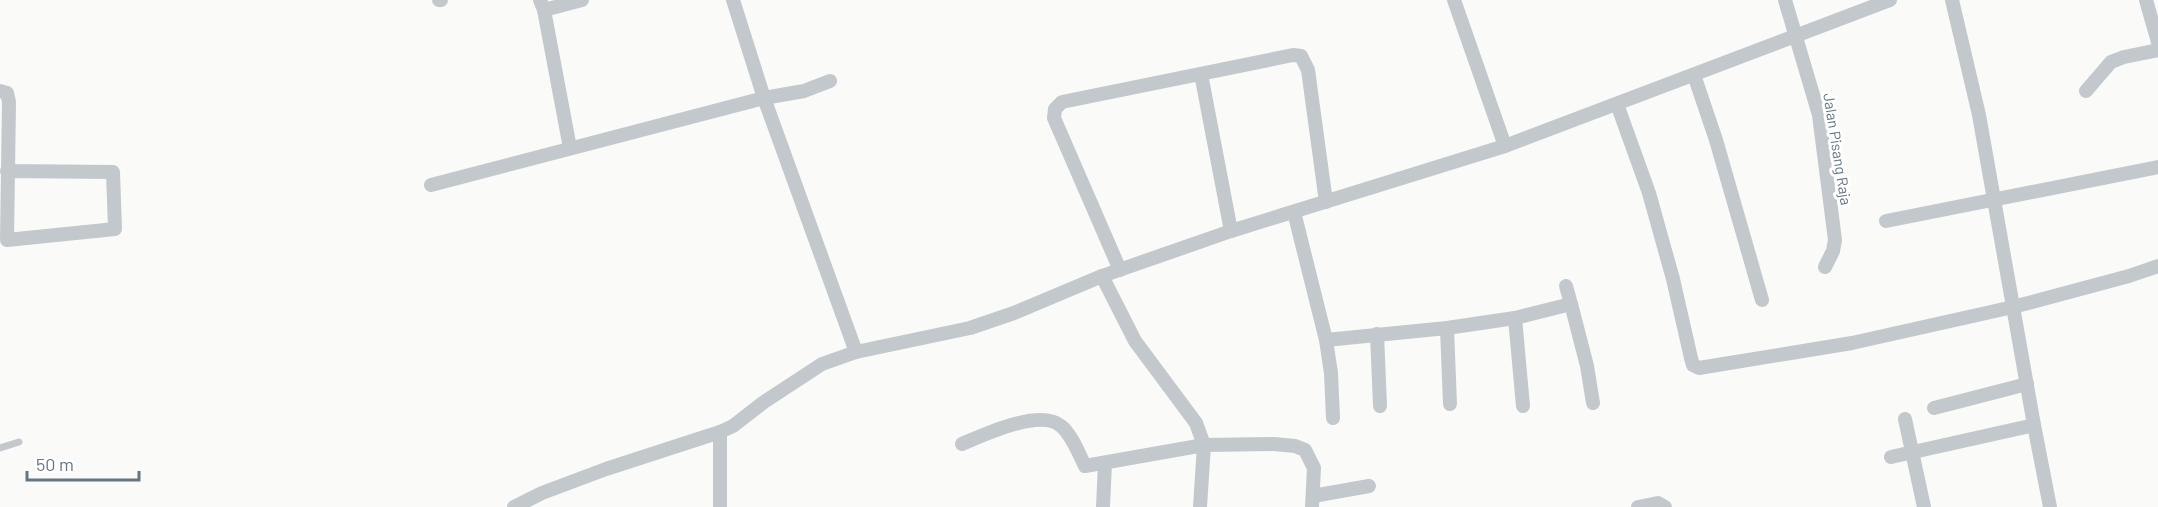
<svg xmlns="http://www.w3.org/2000/svg" width="2158" height="507" font-family="Barlow,sans-serif">
	<style>
		.lines { fill: none; stroke-linecap: round; stroke-linejoin: round }
		.service { stroke: #c3c8cc; stroke-width: 7 }
		.minor { stroke: #c3c8cc; stroke-width: 14 }
		.labels { text-anchor: middle; dominant-baseline: central; stroke-width: 6; stroke-linejoin: round; paint-order: stroke }
		.street-label { font-size: 15px; fill: #657683; stroke: #fff }
	</style>
	<rect width="100%" height="100%" fill="#fafaf8"/>
	<g class="lines">
		<!-- service -->
		<polyline class="service" points="0,448 19,442"/>
		<!-- minor -->
		<g class="minor">
			<polyline points="439,0 441,0"/>
			<polyline points="540,0 544,10 582,0"/>
			<polyline points="733,0 764,98 856,352"/>
			<polyline points="1454,0 1505,146"/>
			<polyline points="1785,0 1819,115 1835,240 1833,251 1825,267"/>
			<polyline points="1952,0 1979,115 2034,425 2050,507"/>
			<polyline points="2146,0 2158,42"/>
			<polyline points="544,10 570,148"/>
			<polyline points="1201,74 1231,231"/>
			<polyline points="1694,75 1716,140 1762,300"/>
			<polyline points="0,91 7,93 9,102 7,240 115,229 113,172 7,171"/>
			<polyline points="2086,91 2111,62 2124,57 2158,50"/>
			<polyline points="1617,104 1649,193 1673,279 1691,358 1693,365 1699,368 1852,343 2013,307 2129,276 2158,266"/>
			<polyline points="431,185 764,98 804,91 830,81"/>
			<polyline points="1294,212 1326,340 1331,373 1333,418"/>
			<polyline points="1886,221 2158,167"/>
			<polyline points="1120,270 1054,118 1055,109 1062,102 1293,55 1301,56 1308,70 1326,202"/>
			<polyline points="1102,276 1135,341 1196,423 1204,445 1200,507"/>
			<polyline points="1566,286 1571,304"/>
			<polyline points="1515,318 1523,406"/>
			<polyline points="1447,328 1450,404"/>
			<polyline points="1377,334 1380,406"/>
			<polyline points="1326,340 1447,328 1515,318 1571,304 1587,366 1593,403"/>
			<polyline points="1934,408 2027,384"/>
			<polyline points="1905,419 1924,507"/>
			<polyline points="720,432 720,507"/>
			<path d="M962,444c21,-9 78,-36 99,-18 11,9 18,28 24,40l119,-21 70,-1 21,2 10,4 9,18 -2,39"/>
			<polyline points="1891,457 2034,425"/>
			<polyline points="1313,496 1369,486"/>
			<polyline points="514,507 542,493 606,469 720,432 733,426 764,402 822,364 856,352 970,328 1014,313 1102,276 1231,231 1505,146 1890,0"/>
			<polyline points="1103,507 1105,463"/>
			<polyline points="1638,507 1658,503 1665,507"/>
		</g>
	</g>
	<g class="labels">
		<!-- street labels -->
		<g class="street-label">
			<text transform="translate(1838 149) rotate(81)">Jalan Pisang Raja</text>
		</g>
	</g>
	<!-- scale -->
	<path d="M27 471v9h112v-9" fill="none" stroke="#657683" stroke-width="3"/>
	<text x="36" y="471" font-size="18" fill="#657683" stroke="#ffffff" stroke-width="4.5" paint-order="stroke">50 m</text>
</svg>
